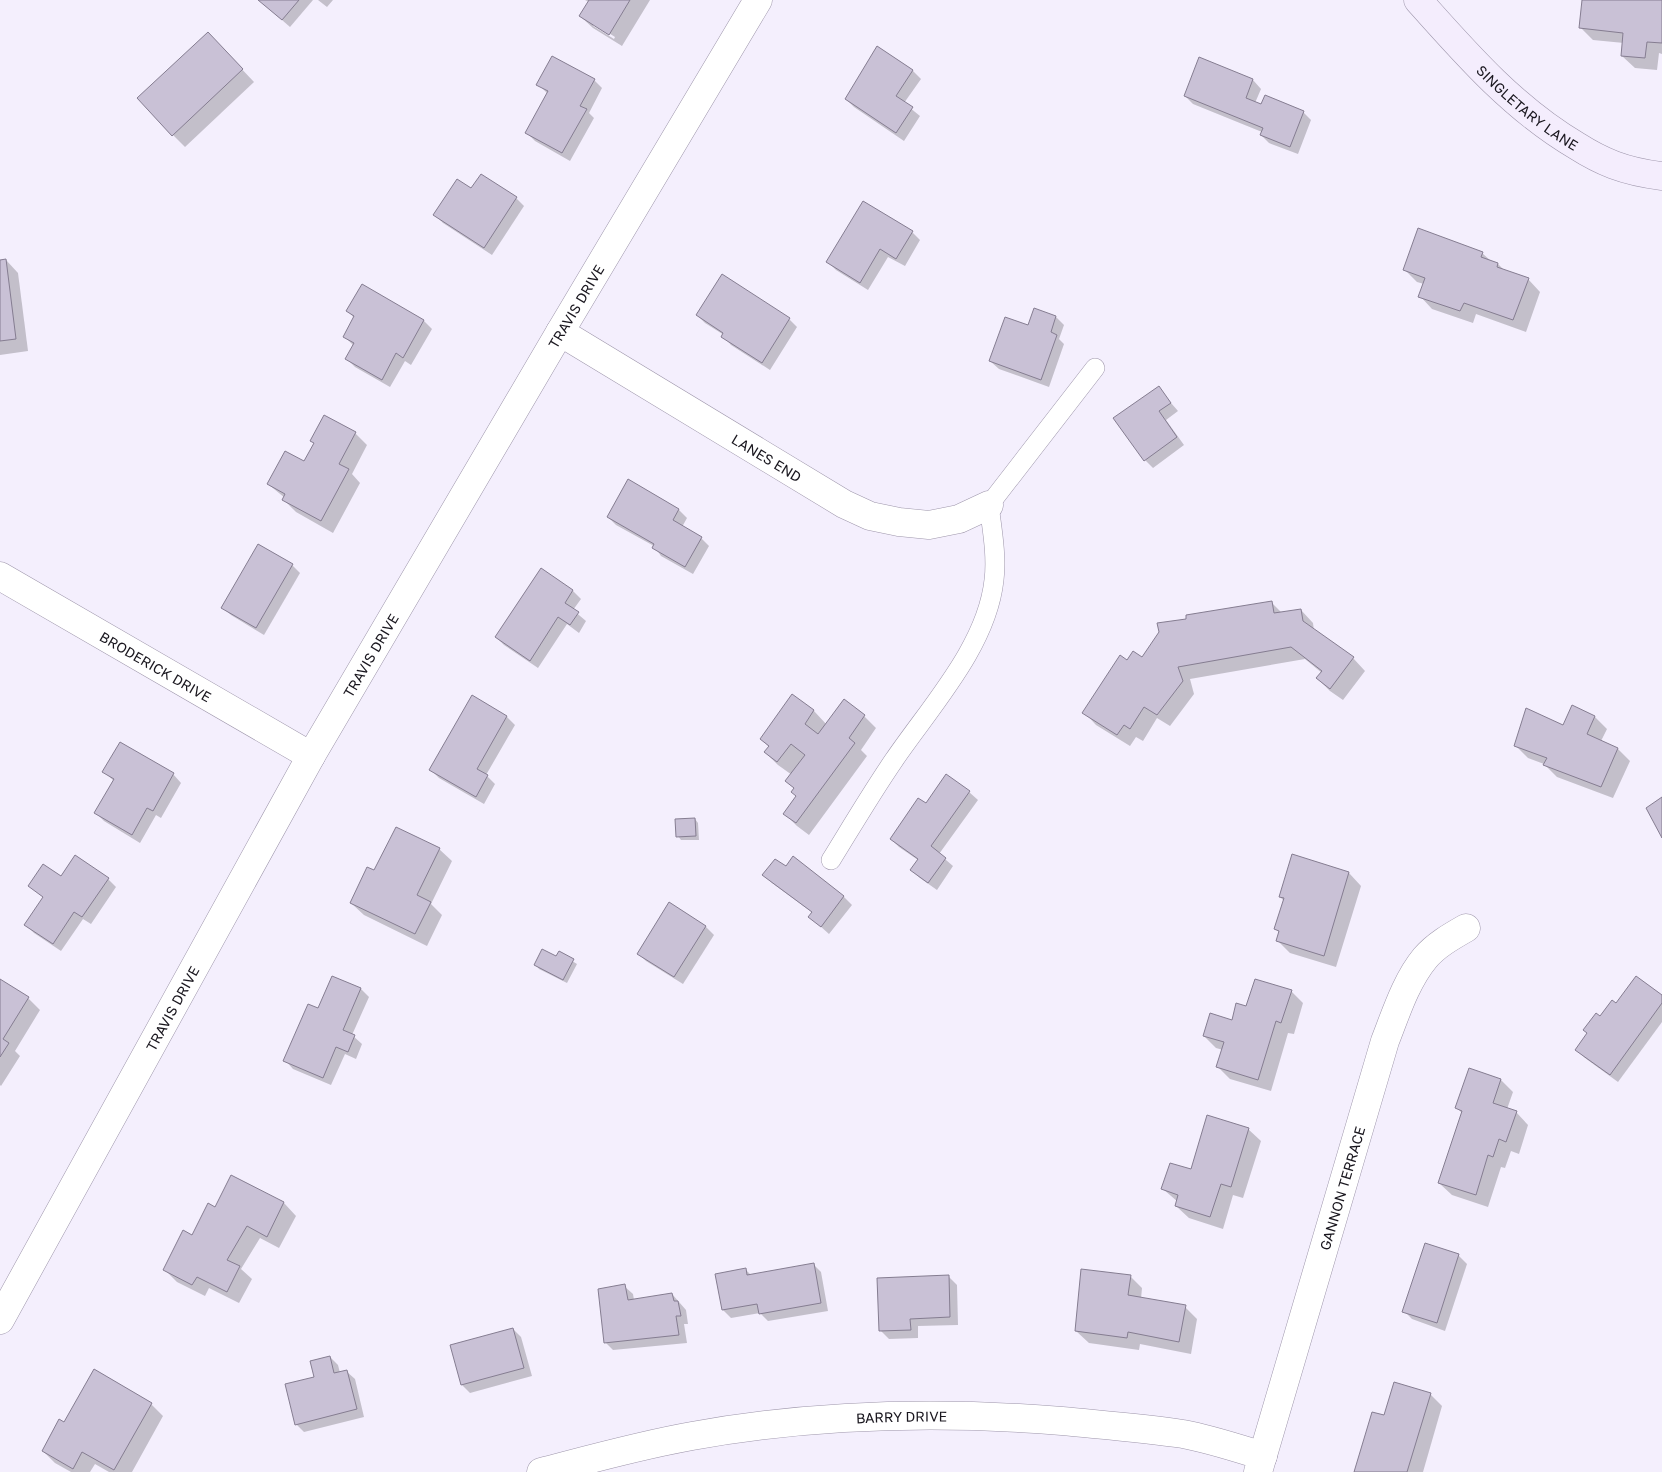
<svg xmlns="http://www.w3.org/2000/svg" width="1662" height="1472" font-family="'Golos Text',sans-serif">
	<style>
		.shadow { fill: #0003; fill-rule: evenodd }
		.building { fill: #c9c1d6; stroke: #857d91 }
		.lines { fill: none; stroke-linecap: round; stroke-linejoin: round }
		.lane-casing { stroke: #9e96ab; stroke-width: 20 }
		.street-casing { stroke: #9e96ab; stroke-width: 29 }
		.secondary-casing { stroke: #9e96ab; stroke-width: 29 }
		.lane { stroke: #fff; stroke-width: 19 }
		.street { stroke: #fff; stroke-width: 28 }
		.secondary { stroke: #f4edfd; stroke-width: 28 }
		.labels { text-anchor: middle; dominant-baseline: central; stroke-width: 4; stroke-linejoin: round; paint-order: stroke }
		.street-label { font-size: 14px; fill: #19161e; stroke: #fff }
	</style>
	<rect width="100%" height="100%" fill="#f4effd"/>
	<!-- shadow -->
	<g class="shadow">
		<polygon points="259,0 313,0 290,27"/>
		<polygon points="318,0 333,0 327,7"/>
		<path d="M585,0h65l-28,46 -29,-18 -13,-12 9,-14zM593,23l22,14 -1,2 -21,-13z"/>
		<polygon points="1583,0 1662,0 1662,54 1659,53 1657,70 1635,68 1622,56 1624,43 1593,40 1581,28"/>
		<polygon points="220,46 254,82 185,147 173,135"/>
		<polygon points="878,48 913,71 921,79 904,103 920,116 904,141 854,107 846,99"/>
		<polygon points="1200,59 1253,80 1261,89 1255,103 1262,106 1303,112 1311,120 1298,154 1269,143 1261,135 1262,132 1193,104 1185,96"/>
		<polygon points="594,80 602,88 589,113 594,118 570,161 535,141 527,133 548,94 538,84"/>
		<polygon points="472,190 516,198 524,206 492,255 443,223 435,215"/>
		<polygon points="912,232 920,240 905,266 888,257 868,290 836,270 828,262"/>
		<polygon points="1482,253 1491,261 1498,264 1506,272 1528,279 1540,292 1526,332 1476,314 1473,323 1432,309 1420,296 1424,284 1417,282 1405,270"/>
		<polygon points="6,260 18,273 28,351 0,355 0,261"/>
		<polygon points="362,286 424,321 432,329 411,365 405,361 390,387 355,367 347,359 354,346 344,336 354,318 348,311"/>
		<polygon points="1035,309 1056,317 1064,325 1059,339 1064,344 1049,387 999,369 990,361 1028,327"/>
		<polygon points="697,315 789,319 797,327 770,370 731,345 723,336 724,335 705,323"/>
		<polygon points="1158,388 1178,411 1166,420 1184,445 1153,468 1145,460"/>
		<polygon points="355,433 367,445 352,474 360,483 333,533 296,512 284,500 285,498 268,484"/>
		<polygon points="628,481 679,510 687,518 682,527 701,538 709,546 693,574 661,556 654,546 616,525 608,517"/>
		<polygon points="292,565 300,573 264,635 231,615 222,607"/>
		<polygon points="541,570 573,591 581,599 573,610 586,621 579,633 567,624 538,668 504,645 496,637"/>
		<polygon points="1272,603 1282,613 1301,610 1313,623 1314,631 1353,658 1365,671 1343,700 1330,691 1317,678 1322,673 1305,659 1190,679 1194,694 1170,726 1157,718 1143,741 1136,737 1130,746 1096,725 1084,712 1127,662 1143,659 1188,620"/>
		<polygon points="793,696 814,711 827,725 844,701 864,716 876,728 861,750 867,756 809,835 797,826 785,814 797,796 795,789 787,781 792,775 778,765 765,752 769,747 761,739"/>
		<polygon points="472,697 507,717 515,725 486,775 495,784 484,804 439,778 431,770"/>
		<polygon points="1595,717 1607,729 1601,741 1618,749 1630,761 1613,798 1557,777 1544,764 1528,758 1515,745 1564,726"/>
		<polygon points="120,744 173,774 181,783 161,818 156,815 140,843 104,821 96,813 114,781 104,772"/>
		<polygon points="946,776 969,792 978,800 939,854 953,866 937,890 920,878 911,870 918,860 899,847 891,839 926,805"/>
		<polygon points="695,819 698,823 699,840 681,840 678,836"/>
		<polygon points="439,849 452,861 431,904 442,915 427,946 364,915 351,903 375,872"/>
		<polygon points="793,858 844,897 852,905 829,934 810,917 813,913 772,883 764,875 787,868"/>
		<polygon points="1349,873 1361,886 1336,967 1290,953 1278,941 1280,933 1276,929 1284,901 1280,897"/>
		<polygon points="61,878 108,879 116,887 91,924 83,919 61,951 34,933 26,925 44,898 30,886"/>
		<polygon points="669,904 706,927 714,935 683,984 646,961 638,953"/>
		<polygon points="559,953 577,964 567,983 539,969 536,965 556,958"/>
		<polygon points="333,977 361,989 369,997 352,1035 362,1044 356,1059 345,1054 331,1085 293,1069 285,1060 318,1010"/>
		<polygon points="0,981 28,998 40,1010 15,1051 20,1056 1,1086 0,1085"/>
		<polygon points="1291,991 1303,1003 1294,1034 1288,1033 1271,1091 1230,1079 1218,1067 1223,1050 1216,1048 1204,1036 1232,1021 1247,1008"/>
		<polygon points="1662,997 1662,1022 1618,1082 1585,1058 1577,1050 1601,1018 1617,1005"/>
		<polygon points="1501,1080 1513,1092 1507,1109 1516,1112 1528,1125 1519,1154 1511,1151 1505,1168 1501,1167 1488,1207 1452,1195 1439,1183 1462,1113 1457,1108"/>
		<polygon points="1248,1129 1261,1141 1243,1198 1233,1195 1223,1229 1189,1218 1176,1206 1178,1202 1163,1189 1192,1171"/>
		<polygon points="232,1176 284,1203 296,1216 279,1248 260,1238 241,1269 252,1279 239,1303 209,1288 205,1296 177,1282 164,1269 216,1208"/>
		<polygon points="1425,1244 1459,1256 1467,1264 1445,1331 1412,1319 1404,1311"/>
		<polygon points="813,1264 821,1272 828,1311 768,1321 760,1313 731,1318 723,1310 745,1269 751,1275"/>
		<polygon points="1130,1276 1142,1288 1141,1299 1185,1307 1197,1319 1191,1354 1140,1344 1139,1350 1089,1343 1076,1331"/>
		<polygon points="949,1277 957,1285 958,1325 918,1326 918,1338 889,1339 881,1331"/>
		<polygon points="624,1286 633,1294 634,1300 672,1294 686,1310 688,1324 684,1324 687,1343 613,1350 605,1342"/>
		<polygon points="513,1329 521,1337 532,1376 470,1393 462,1385"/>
		<polygon points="330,1357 338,1365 340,1373 346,1371 355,1379 364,1417 304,1432 296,1424 315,1378"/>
		<polygon points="1430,1394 1442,1406 1423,1472 1356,1472"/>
		<polygon points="151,1404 163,1416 132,1472 109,1472 95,1464 90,1472 71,1472 55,1463 43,1451 65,1424"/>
	</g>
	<!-- building -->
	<g class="building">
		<polygon points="258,0 299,0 282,20"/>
		<polygon points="589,0 630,0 609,35 579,16"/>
		<polygon points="1582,0 1662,0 1662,43 1647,42 1645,58 1621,56 1623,33 1579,28"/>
		<polygon points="208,32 243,69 172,136 137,98"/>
		<polygon points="877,46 913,70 896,96 913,107 896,133 845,99"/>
		<polygon points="552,56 595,79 580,106 587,109 562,153 525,133 548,91 536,85"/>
		<polygon points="1199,57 1253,79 1246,98 1261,104 1265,95 1304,111 1290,147 1260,135 1263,128 1184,96"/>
		<polygon points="481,174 517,197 484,248 433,215 457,179 471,188"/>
		<polygon points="863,201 913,231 896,259 880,249 860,283 826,262"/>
		<polygon points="1418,228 1483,252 1481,257 1498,263 1497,267 1529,278 1513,320 1464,303 1460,311 1418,297 1425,278 1403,270"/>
		<polygon points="6,259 16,339 0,341 0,260"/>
		<polygon points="722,274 790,318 762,363 721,337 723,333 696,315"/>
		<polygon points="362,284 424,320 403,358 396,353 382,380 345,359 354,343 343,337 354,316 346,311"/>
		<polygon points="1034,308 1056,316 1051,332 1057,335 1041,380 989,361 1005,317 1028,325"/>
		<polygon points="1159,386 1171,403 1159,411 1177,437 1144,461 1113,418"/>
		<polygon points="324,415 356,432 339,464 349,469 321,521 282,500 285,494 267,484 285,451 304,461 314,443 310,441"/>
		<polygon points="628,479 679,509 673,520 702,537 685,567 652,548 654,544 607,517"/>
		<polygon points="258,544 293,564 256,628 221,608"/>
		<polygon points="541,568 573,590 565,603 579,612 570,625 558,617 530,661 495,637"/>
		<polygon points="1272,601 1274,613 1301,609 1303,621 1354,657 1330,689 1316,678 1322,671 1291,647 1178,667 1183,681 1157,715 1144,707 1130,729 1124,725 1117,735 1082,713 1120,655 1127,660 1133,651 1142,657 1159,632 1157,623 1186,619 1186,615"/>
		<polygon points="792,694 814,710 805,724 818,734 844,699 865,715 849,738 855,743 796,823 783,814 796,796 791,792 794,788 785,781 805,755 791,744 777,762 764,752 769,746 760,739"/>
		<polygon points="472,695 507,716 477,769 488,775 476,797 429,770"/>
		<polygon points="1572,705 1595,716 1587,734 1618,748 1601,787 1543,765 1547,758 1514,746 1526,708 1563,725"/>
		<polygon points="120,742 174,773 153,811 147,808 132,835 94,813 114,779 102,772"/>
		<polygon points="946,774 970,791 931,846 946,858 928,883 910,870 918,859 890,839 918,798 926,803"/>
		<polygon points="1662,797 1662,838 1646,808"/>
		<polygon points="695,818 696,836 676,837 675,819"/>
		<polygon points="396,827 440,848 417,895 431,902 415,934 350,903 367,867 374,870"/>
		<polygon points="1292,854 1349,872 1324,956 1276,941 1279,931 1274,929 1284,898 1279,897"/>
		<polygon points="75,855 109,878 82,917 74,912 53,944 24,925 43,897 28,886 43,864 61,876"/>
		<polygon points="793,856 844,896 821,927 808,917 812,912 762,875 775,859 786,866"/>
		<polygon points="669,902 706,926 674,977 637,954"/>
		<polygon points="542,949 556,956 559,951 574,959 563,980 534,965"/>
		<polygon points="332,976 361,988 343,1030 355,1035 348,1052 336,1047 323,1078 283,1061 308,1004 318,1008"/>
		<polygon points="1636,976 1662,995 1662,1003 1610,1075 1575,1050 1587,1033 1583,1030 1596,1013 1600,1016 1612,1000 1616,1003"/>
		<polygon points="0,979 29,997 3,1039 9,1043 0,1057"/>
		<polygon points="1255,979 1292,990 1281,1023 1276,1021 1258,1080 1216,1067 1224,1042 1203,1036 1210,1013 1232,1020 1236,1003 1246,1006"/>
		<polygon points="1469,1068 1501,1079 1493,1103 1517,1111 1506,1142 1499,1139 1493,1157 1488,1155 1476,1195 1438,1183 1462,1111 1455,1108"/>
		<polygon points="1207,1115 1249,1128 1231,1187 1221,1184 1210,1217 1175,1206 1178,1195 1161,1189 1170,1163 1191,1169"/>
		<polygon points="231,1175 284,1202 267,1237 247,1226 227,1260 240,1266 227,1292 197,1277 192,1285 163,1270 183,1230 192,1235 208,1203 215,1207"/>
		<polygon points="1425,1243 1459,1254 1437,1323 1402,1312"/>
		<polygon points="814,1263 821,1303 759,1314 757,1304 722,1310 715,1274 746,1268 747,1275"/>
		<polygon points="1081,1269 1131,1275 1128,1295 1186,1305 1179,1342 1128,1332 1127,1338 1075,1331"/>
		<polygon points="949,1275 950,1317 910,1319 911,1330 879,1331 877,1278"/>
		<polygon points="625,1284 628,1300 672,1293 674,1301 678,1301 681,1316 676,1316 679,1335 604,1343 598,1289"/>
		<polygon points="513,1328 524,1368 461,1385 450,1345"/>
		<polygon points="330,1356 334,1373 347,1370 357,1409 295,1425 285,1384 314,1377 310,1361"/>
		<polygon points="94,1369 152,1403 114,1470 82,1452 73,1469 42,1451 59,1419 64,1422"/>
		<polygon points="1394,1382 1431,1393 1407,1472 1354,1472 1372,1412 1384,1415"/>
	</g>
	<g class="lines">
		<defs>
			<path id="lane" d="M831,860c21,-34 41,-68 63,-100 36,-53 93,-114 100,-180 3,-24 -2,-51 -5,-75l106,-137"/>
			<g id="street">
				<path id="s1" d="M560,332l284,172 26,12 29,6 30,3 30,-6 30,-14"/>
				<path id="s2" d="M0,576l311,180"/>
				<path id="s3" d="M0,1320l311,-564 249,-424 198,-332"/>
				<path id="s4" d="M541,1472c50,-13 100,-27 151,-36 122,-22 247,-25 370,-15 40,4 81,7 121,13 27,5 54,14 80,22"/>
				<path id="s5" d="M1258,1472l127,-431c11,-28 21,-60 40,-83 11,-13 27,-22 41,-30"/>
			</g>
			<g id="secondary">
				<path id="s6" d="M1418,0c48,54 96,109 159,146 11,7 24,14 37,19 16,6 31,9 48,11"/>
			</g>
		</defs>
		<!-- lane casing -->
		<use href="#lane" class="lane-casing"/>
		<!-- street casing -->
		<use href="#street" class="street-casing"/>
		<!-- secondary casing -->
		<use href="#secondary" class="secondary-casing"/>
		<!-- lane -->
		<use href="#lane" class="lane"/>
		<!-- street -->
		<use href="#street" class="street"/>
		<!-- secondary -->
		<use href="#secondary" class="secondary"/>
	</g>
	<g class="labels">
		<!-- street labels -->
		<g class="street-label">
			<text stroke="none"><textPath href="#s6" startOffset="154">SINGLETARY LANE</textPath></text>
			<text stroke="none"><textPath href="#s3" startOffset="1166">TRAVIS DRIVE</textPath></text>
			<text stroke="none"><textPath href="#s1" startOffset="242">LANES END</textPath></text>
			<text stroke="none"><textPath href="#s3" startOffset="761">TRAVIS DRIVE</textPath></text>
			<text stroke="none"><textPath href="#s2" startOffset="180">BRODERICK DRIVE</textPath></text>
			<text stroke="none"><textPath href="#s3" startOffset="356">TRAVIS DRIVE</textPath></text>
			<text stroke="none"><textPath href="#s5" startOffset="296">GANNON TERRACE</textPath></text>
			<text stroke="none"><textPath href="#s4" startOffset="366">BARRY DRIVE</textPath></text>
		</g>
	</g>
</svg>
